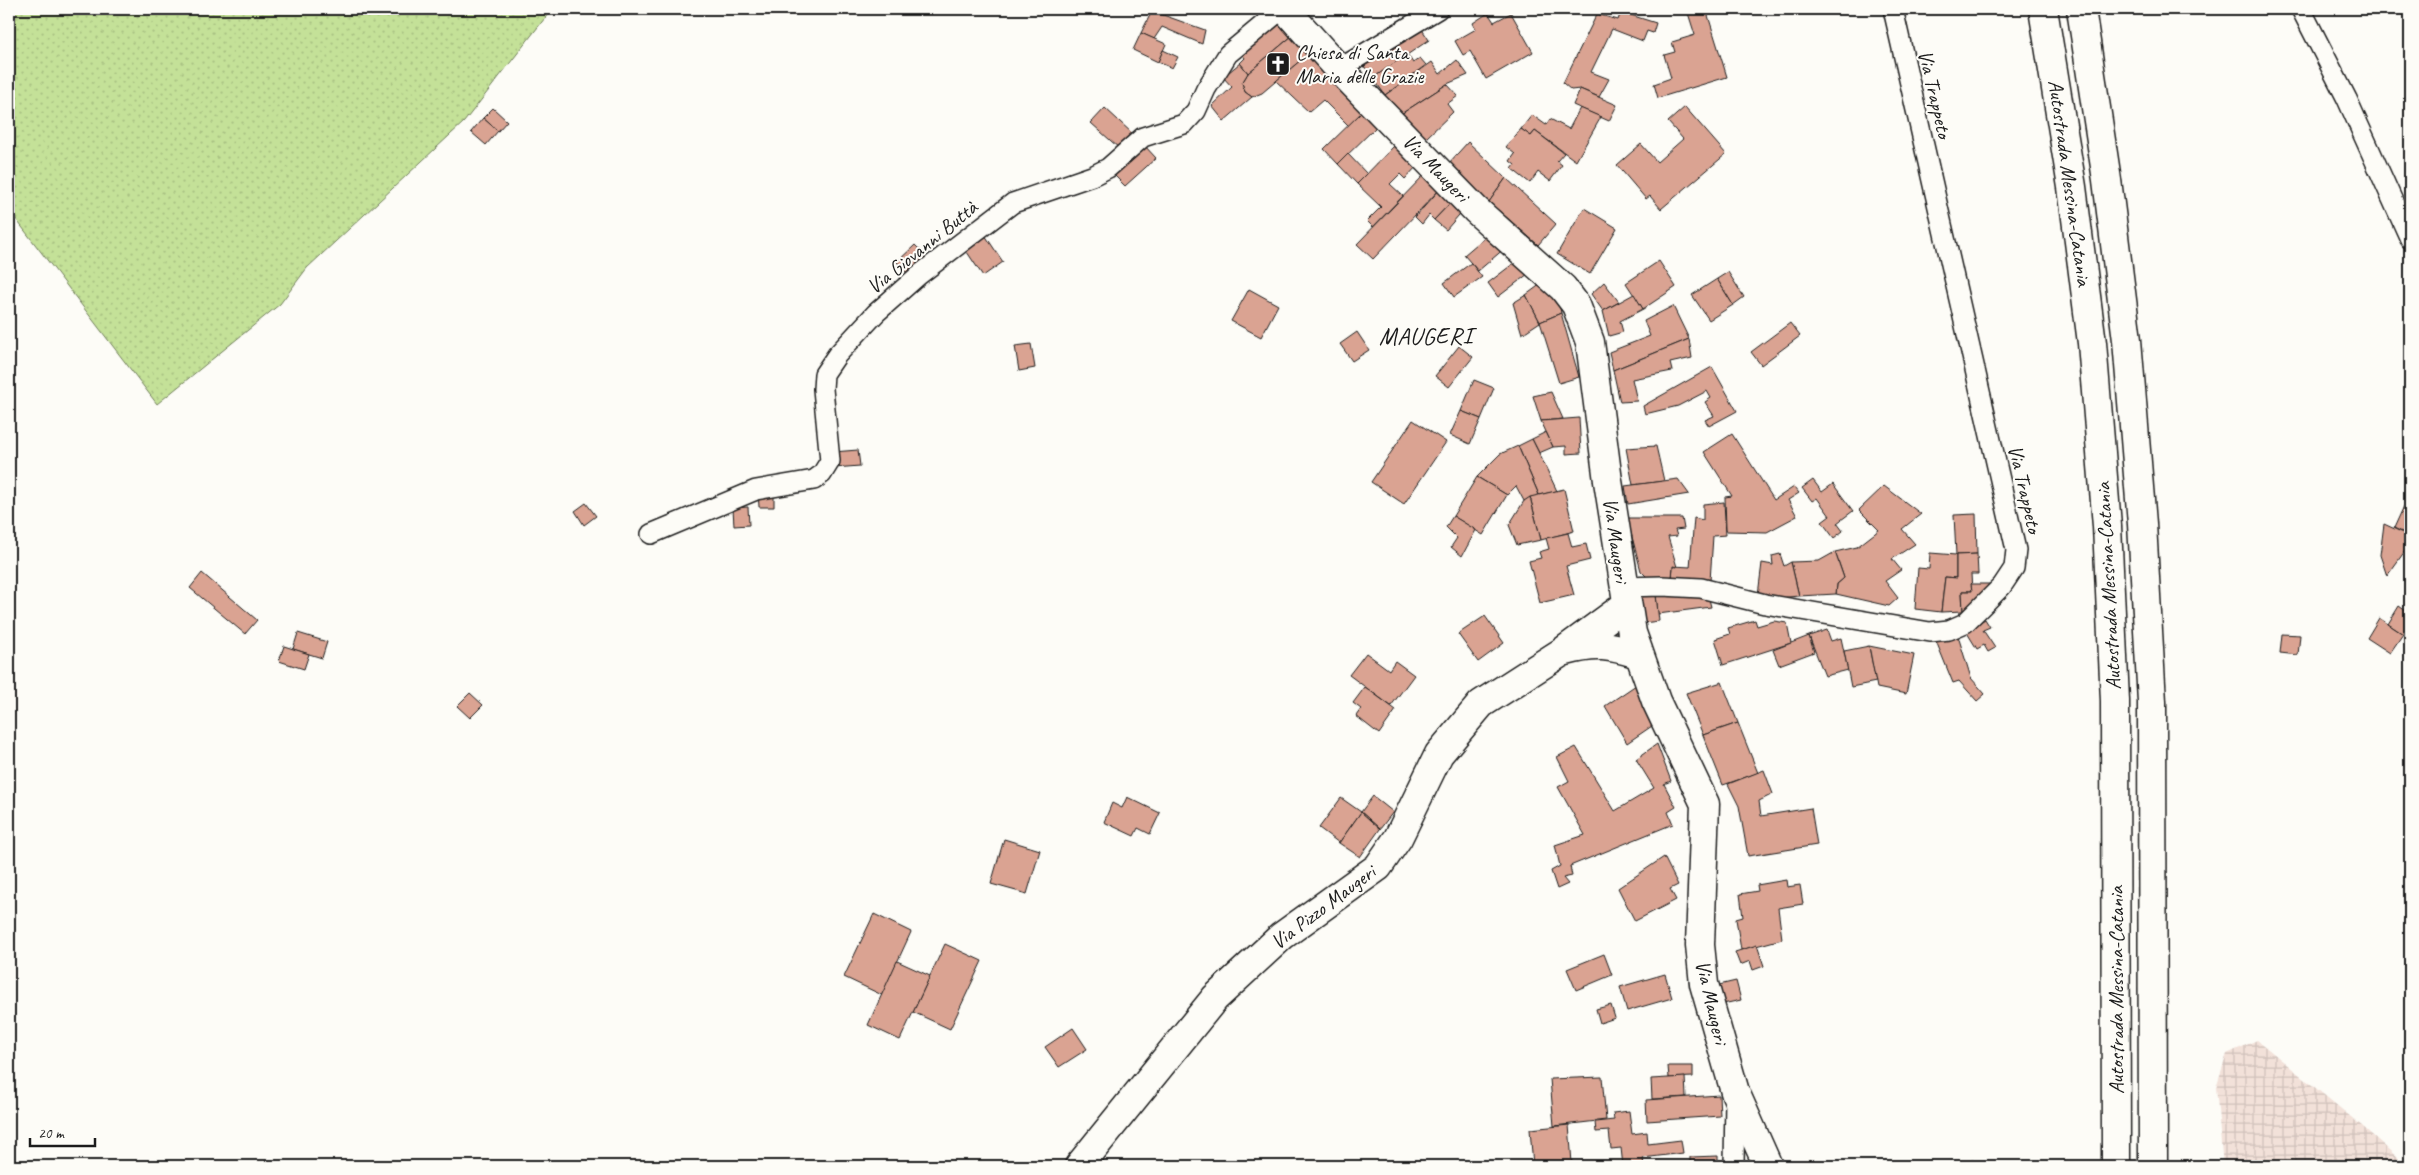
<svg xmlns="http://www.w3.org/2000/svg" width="2419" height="1175" font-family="Caveat,sans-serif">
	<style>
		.industrial { fill: url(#industrial-grid) }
		.grass { fill: url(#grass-dots); stroke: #707e5a }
		.building { fill: #daa392; stroke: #1c1c1c }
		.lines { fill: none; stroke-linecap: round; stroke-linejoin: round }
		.street-casing { stroke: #1c1c1c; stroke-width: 22 }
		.secondary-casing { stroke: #1c1c1c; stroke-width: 31 }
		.highway-casing { stroke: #1c1c1c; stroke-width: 31 }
		.street { stroke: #fdfcf7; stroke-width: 19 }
		.secondary { stroke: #fdfcf7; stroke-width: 28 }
		.highway { stroke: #fdfcf7; stroke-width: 28 }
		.labels { text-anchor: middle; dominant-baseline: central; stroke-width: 4; stroke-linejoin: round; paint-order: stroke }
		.poi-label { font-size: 21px; fill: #1c1c1c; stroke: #fdfcf7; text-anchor: start }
		.street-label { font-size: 21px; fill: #1c1c1c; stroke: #fdfcf7 }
		.quarter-label { font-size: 24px; letter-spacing: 1px; fill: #1c1c1c; stroke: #fdfcf7 }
	</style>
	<defs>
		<pattern id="industrial-grid" width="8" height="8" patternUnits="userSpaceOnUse" patternTransform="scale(1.25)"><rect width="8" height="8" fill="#f2e1d9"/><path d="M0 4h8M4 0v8" fill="none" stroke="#cfc0ba"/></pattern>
		<pattern id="grass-dots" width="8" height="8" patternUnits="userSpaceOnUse" patternTransform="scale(1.25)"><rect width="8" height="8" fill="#c4e198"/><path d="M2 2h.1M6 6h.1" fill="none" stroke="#a8c082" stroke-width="1.8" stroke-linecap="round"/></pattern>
	</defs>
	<rect width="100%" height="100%" fill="#fdfcf7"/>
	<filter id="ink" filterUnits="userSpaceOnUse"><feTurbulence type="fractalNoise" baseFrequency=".02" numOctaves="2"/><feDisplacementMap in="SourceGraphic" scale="10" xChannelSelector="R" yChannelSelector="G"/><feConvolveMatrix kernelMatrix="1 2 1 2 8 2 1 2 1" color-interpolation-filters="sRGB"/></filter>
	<g filter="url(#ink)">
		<!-- industrial -->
		<polygon class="industrial" points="2257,1040 2362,1126 2407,1166 2223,1166 2216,1087 2227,1054"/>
		<!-- grass -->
		<polygon class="grass" points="9,9 552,9 464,122 307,268 280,304 157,404 9,210"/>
		<!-- building -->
		<g class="building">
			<polygon points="1706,9 1727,77 1658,98 1654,84 1671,78 1664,55 1675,52 1672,42 1695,35 1688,13"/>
			<polygon points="1152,11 1205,30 1202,44 1162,27 1154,39 1141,33"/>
			<polygon points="1621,12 1656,23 1653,33 1647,31 1643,41 1612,29 1591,72 1609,79 1599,97 1580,89 1571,90 1563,83 1597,14 1618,20"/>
			<polygon points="1488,13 1494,22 1511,13 1533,52 1486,79 1470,51 1463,55 1455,41 1476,29 1473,23"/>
			<polygon points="1279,20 1292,36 1248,73 1240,63 1245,58 1240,52"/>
			<polygon points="1421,28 1429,40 1373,78 1364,66"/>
			<polygon points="1141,33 1166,44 1158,62 1133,50"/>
			<polygon points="1292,36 1308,54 1262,93 1252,97 1245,92 1242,83 1248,73"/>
			<polygon points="1163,50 1178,57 1172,68 1158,62"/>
			<polygon points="1308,54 1363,111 1349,126 1323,100 1309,112 1276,81"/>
			<polygon points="1407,54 1413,63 1420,58 1426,65 1385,95 1373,78"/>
			<polygon points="1457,60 1468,75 1447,84 1401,114 1385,95 1432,62 1440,74"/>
			<polygon points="1240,63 1248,73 1242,83 1245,92 1252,97 1224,121 1212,106 1232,87 1223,77"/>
			<polygon points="1447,84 1458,96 1447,104 1453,112 1425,139 1401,114"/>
			<polygon points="1580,89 1617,105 1609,121 1573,105"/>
			<polygon points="1685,107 1726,154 1661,209 1650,196 1646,199 1617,165 1641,144 1657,162 1683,139 1668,122"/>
			<polygon points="493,108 507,121 498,131 483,118"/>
			<polygon points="1105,108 1133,134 1120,149 1091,123"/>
			<polygon points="1580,108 1601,117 1576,161 1535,131 1531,136 1521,129 1532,115 1546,125 1550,119 1569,129"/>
			<polygon points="1363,111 1377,126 1338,164 1324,149"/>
			<polygon points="483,118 498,131 486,145 471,132"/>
			<polygon points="1521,129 1531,136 1535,131 1564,153 1557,161 1562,165 1550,181 1538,172 1530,183 1512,169 1515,165 1510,161 1515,154 1506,147"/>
			<polygon points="1468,142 1506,178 1489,202 1448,164"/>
			<polygon points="1396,144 1418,165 1405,179 1400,174 1390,184 1403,196 1373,227 1367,221 1381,207 1357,184"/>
			<polygon points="1144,145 1156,158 1125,186 1113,174"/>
			<polygon points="1348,154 1367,174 1357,184 1338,164"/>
			<polygon points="1426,173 1442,187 1373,259 1357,244"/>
			<polygon points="1506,178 1556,224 1538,245 1489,202"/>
			<polygon points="1442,187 1455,198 1434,220 1429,215 1422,224 1415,217"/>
			<polygon points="1455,198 1465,208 1446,230 1434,220"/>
			<polygon points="1584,208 1617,228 1590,274 1557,254"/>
			<polygon points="1491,232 1505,248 1478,271 1464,255"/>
			<polygon points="985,235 1003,262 983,276 965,249"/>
			<polygon points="915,245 927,257 909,275 897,262"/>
			<polygon points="1518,260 1528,274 1498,297 1488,283"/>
			<polygon points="1659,261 1676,287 1643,309 1626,283"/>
			<polygon points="1471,263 1482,277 1454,297 1444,283"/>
			<polygon points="1728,272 1744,297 1733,305 1717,279"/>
			<polygon points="1717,279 1733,305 1709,320 1692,295"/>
			<polygon points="1604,282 1619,302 1603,311 1591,294"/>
			<polygon points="1541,284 1559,303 1561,313 1540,322 1526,295"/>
			<polygon points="1249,289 1278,305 1261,337 1231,321"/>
			<polygon points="1634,294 1643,309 1620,321 1623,332 1609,336 1603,311"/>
			<polygon points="1526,295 1540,322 1522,334 1513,303"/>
			<polygon points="1673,306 1689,339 1613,370 1609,352 1650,336 1644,321"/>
			<polygon points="1561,313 1579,377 1559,383 1540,322"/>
			<polygon points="1790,323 1800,336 1761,365 1751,352"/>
			<polygon points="1357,332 1369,350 1352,361 1340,344"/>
			<polygon points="1689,339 1692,358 1670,363 1672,371 1632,379 1637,401 1620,402 1613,370"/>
			<polygon points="1031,344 1035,368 1019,371 1015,346"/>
			<polygon points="1459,346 1473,357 1449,387 1435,376"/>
			<polygon points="1712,367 1737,411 1709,426 1705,420 1714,416 1705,402 1711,398 1707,391 1678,406 1645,414 1643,406"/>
			<polygon points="1474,380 1494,388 1481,419 1461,411"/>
			<polygon points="1551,392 1563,419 1541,421 1533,396"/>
			<polygon points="1461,411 1481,419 1470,444 1450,435"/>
			<polygon points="1579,418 1581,453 1566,454 1566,446 1553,447 1541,421"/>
			<polygon points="1413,420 1446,442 1404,504 1371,482"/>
			<polygon points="1546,432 1553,447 1539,453 1532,439"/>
			<polygon points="1732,434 1774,500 1794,487 1799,493 1788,500 1797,516 1767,532 1726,531 1725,497 1732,496 1704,452"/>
			<polygon points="1532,439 1539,453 1557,491 1539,495 1518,446"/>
			<polygon points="1518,446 1539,495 1524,501 1516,486 1507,495 1477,477 1500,454"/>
			<polygon points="1656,446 1664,481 1633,485 1626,448"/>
			<polygon points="858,450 860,466 834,468 833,452"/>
			<polygon points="1477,477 1507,495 1483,535 1453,516"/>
			<polygon points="1678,479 1689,494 1628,504 1625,486"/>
			<polygon points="1813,480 1822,492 1833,484 1853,511 1837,523 1843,531 1834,538 1822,522 1830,516 1817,498 1812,501 1802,488"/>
			<polygon points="1884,486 1921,514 1902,529 1915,544 1892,559 1901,570 1885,581 1898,598 1889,606 1836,594 1837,584 1844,578 1835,552 1857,547 1879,530 1859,510"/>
			<polygon points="1564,489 1574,531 1541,540 1530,497"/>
			<polygon points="758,492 774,492 774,507 759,507"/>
			<polygon points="1530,497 1541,540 1517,545 1509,525 1524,501"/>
			<polygon points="1724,502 1726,535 1713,536 1710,581 1672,578 1673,566 1690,567 1694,518 1703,520 1703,504"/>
			<polygon points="586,503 596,516 584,525 575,511"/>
			<polygon points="2404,506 2410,509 2410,536 2394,528"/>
			<polygon points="748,507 749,525 734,526 733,508"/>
			<polygon points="1976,514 1977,554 1956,555 1954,515"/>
			<polygon points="1453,516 1476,530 1462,556 1451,547 1457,538 1446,527"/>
			<polygon points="1627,518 1682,518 1684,529 1675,530 1677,536 1668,537 1677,567 1673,566 1672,578 1648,578 1641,571"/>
			<polygon points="2384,524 2410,536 2410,544 2387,576 2380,555"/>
			<polygon points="1568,533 1572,547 1586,544 1590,560 1566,566 1574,595 1540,603 1529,561 1541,558 1539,552 1549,549 1546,538"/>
			<polygon points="1835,552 1844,578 1837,584 1836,594 1799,596 1791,562 1819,561"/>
			<polygon points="1930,553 1956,555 1956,578 1945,577 1941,612 1915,609 1918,568 1929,569"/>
			<polygon points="1780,554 1784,566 1791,562 1799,596 1778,598 1758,595 1762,563 1773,565 1772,556"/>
			<polygon points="1977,554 1978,574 1971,574 1972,591 1962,591 1963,611 1941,612 1945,577 1956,578 1956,555"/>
			<polygon points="202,573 257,620 245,634 190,588"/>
			<polygon points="1971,584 1990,584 1967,612 1963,611 1962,591 1972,591"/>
			<polygon points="1656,595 1691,595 1709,599 1711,607 1658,614"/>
			<polygon points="1656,595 1659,621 1643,623 1639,597"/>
			<polygon points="2399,606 2410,614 2410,622 2403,634 2388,624"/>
			<polygon points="1485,616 1504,643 1478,662 1458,634"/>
			<polygon points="2379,618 2403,634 2390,653 2367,638"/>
			<polygon points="1985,619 1990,627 1983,630 1995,648 1988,652 1984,645 1977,649 1966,631"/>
			<polygon points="1755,620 1757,626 1774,621 1787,623 1791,643 1723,665 1715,639 1730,634 1728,628"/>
			<polygon points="1827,630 1831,641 1841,638 1848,670 1825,676 1809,636"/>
			<polygon points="298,633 327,642 322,658 293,649"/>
			<polygon points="2282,634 2300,635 2298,655 2280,653"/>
			<polygon points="1809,636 1814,652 1779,665 1773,650"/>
			<polygon points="1958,636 1971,678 1985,694 1977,701 1959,681 1953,683 1936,641"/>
			<polygon points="284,646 309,654 304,669 279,661"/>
			<polygon points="1869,646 1876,682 1851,687 1844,651"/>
			<polygon points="1869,646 1914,655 1906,694 1877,688"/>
			<polygon points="1366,653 1389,670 1395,661 1414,675 1391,706 1349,675"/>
			<polygon points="1722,682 1738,723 1703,735 1686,693"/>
			<polygon points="1636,685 1652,726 1627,743 1605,706"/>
			<polygon points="1365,687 1396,710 1379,734 1356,716 1361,709 1353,703"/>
			<polygon points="470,693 483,705 470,718 457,706"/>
			<polygon points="1738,723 1758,773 1723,785 1703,735"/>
			<polygon points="1657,744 1671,781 1664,784 1676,807 1668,812 1673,824 1570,866 1572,876 1563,878 1568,884 1557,889 1551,871 1560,866 1555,845 1585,835 1558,787 1569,781 1557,757 1576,747 1615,811 1654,788 1636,759"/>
			<polygon points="1764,770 1773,794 1759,801 1761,816 1811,808 1817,845 1748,856 1739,806 1728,784"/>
			<polygon points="1373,796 1393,812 1380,829 1361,812"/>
			<polygon points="1127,797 1160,813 1150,834 1138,828 1134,836 1104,822 1112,803 1122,808"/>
			<polygon points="1341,798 1361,812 1339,843 1319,828"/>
			<polygon points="1361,812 1380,829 1360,857 1339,843"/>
			<polygon points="1004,839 1040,850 1027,894 991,884"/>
			<polygon points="1664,857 1678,885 1670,889 1676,900 1635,921 1618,888"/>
			<polygon points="1786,880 1787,887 1800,885 1803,904 1778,908 1782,939 1741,950 1736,919 1743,917 1740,894 1758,891 1757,885"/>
			<polygon points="874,914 911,932 882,995 844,977"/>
			<polygon points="945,944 982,961 950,1029 913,1012"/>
			<polygon points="1757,945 1764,966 1753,970 1750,961 1740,965 1735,952"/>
			<polygon points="1604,954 1612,975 1576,990 1567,969"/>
			<polygon points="897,961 930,976 900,1040 868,1025"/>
			<polygon points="1665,974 1672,998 1627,1011 1620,987"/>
			<polygon points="1736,981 1741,1000 1723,1004 1719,985"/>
			<polygon points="1611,1005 1615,1018 1600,1023 1596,1009"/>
			<polygon points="1073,1028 1087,1049 1059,1067 1045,1047"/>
			<polygon points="1668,1066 1693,1066 1693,1077 1669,1078"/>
			<polygon points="1602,1077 1606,1120 1554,1126 1550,1079"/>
			<polygon points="1685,1077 1686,1097 1652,1099 1651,1079"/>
			<polygon points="1719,1095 1720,1116 1647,1121 1646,1100"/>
			<polygon points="1629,1111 1632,1134 1647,1132 1648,1144 1681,1140 1683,1153 1643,1158 1644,1166 1623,1166 1621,1148 1611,1149 1609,1131 1596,1132 1595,1122 1614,1120 1613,1113"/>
			<polygon points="1569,1125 1572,1163 1533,1166 1530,1129"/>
			<polygon points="1718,1156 1718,1166 1690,1166 1690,1157"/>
			<polygon points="1973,1160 1976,1166 1959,1166"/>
		</g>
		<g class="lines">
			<defs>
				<g id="street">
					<polyline points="2301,9 2347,99 2410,239"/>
					<polyline points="1339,69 1438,9"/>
					<polyline points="651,534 756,490 814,480 822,474 830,461 823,389 824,374 837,355 876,313 919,275 1013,203 1092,176 1108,168 1143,137 1184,124 1196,111 1206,89 1228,54 1282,9"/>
					<polyline points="1623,587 1662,586 1701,588 1765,604 1930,632 1949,630 1965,623 2002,586 2014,568 2016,550 1893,9"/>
					<polyline points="1734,1166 1735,1098"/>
				</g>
				<g id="secondary">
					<polyline points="1285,9 1339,69 1476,210 1563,288 1576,305 1590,342 1608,481 1632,633 1656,701 1705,804 1700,945 1704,984 1735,1092 1768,1166"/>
					<path d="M1566,651c30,-8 43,-6 72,3"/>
					<polyline points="1079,1166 1215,998 1282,936 1378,867 1398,838 1439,754 1481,704 1562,652 1626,605"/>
				</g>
				<g id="highway">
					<polyline points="2043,9 2072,187 2092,343 2107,526 2115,701 2116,1166"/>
					<polyline points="2081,9 2107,180 2127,340 2142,524 2152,702 2153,1166"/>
				</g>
			</defs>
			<!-- street casing -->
			<use href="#street" class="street-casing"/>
			<!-- secondary casing -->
			<use href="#secondary" class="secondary-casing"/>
			<!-- highway casing -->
			<use href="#highway" class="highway-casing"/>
			<!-- street -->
			<use href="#street" class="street"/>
			<!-- secondary -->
			<use href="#secondary" class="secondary"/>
			<!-- highway -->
			<use href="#highway" class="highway"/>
		</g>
	</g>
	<!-- icons -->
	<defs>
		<symbol id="church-square" viewBox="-11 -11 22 22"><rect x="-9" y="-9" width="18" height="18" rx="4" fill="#1c1c1c" stroke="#fdfcf7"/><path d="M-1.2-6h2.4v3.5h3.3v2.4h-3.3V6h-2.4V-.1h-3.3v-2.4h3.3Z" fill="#fff"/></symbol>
	</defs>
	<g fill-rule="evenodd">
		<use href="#church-square" x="1264" y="50" width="28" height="28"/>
	</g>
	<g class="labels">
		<!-- poi labels -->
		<g class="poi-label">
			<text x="1296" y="52">Chiesa di Santa<tspan x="1296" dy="24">Maria delle Grazie</tspan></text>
		</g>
		<!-- street labels -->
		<g class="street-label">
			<text transform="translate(1935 94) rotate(77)">Via Trappeto</text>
			<text transform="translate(1436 168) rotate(46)">Via Maugeri</text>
			<text transform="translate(2070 183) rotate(82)">Autostrada Messina-Catania</text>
			<text transform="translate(922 247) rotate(-39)">Via Giovanni Buttà</text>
			<text transform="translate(2025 489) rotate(77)">Via Trappeto</text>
			<text transform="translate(1616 540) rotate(82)">Via Maugeri</text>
			<text transform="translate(2108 586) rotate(-93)">Autostrada Messina-Catania</text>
			<text transform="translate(1323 907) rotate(-37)">Via Pizzo Maugeri</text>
			<text transform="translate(2116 990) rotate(-90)">Autostrada Messina-Catania</text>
			<text transform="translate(1712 1002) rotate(77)">Via Maugeri</text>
		</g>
		<!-- quarter labels -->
		<g class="quarter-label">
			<text x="1426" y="336">MAUGERI</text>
		</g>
	</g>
	<!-- margin -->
	<rect width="2419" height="1175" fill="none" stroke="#fdfcf7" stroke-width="30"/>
	<rect x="15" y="15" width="2389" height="1145" fill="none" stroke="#1c1c1c" stroke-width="2" filter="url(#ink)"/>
	<!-- scale -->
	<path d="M30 1138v8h65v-8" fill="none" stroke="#1c1c1c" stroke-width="2.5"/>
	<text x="38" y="1138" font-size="15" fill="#1c1c1c" stroke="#fdfcf7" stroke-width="4" paint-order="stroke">20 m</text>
</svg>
